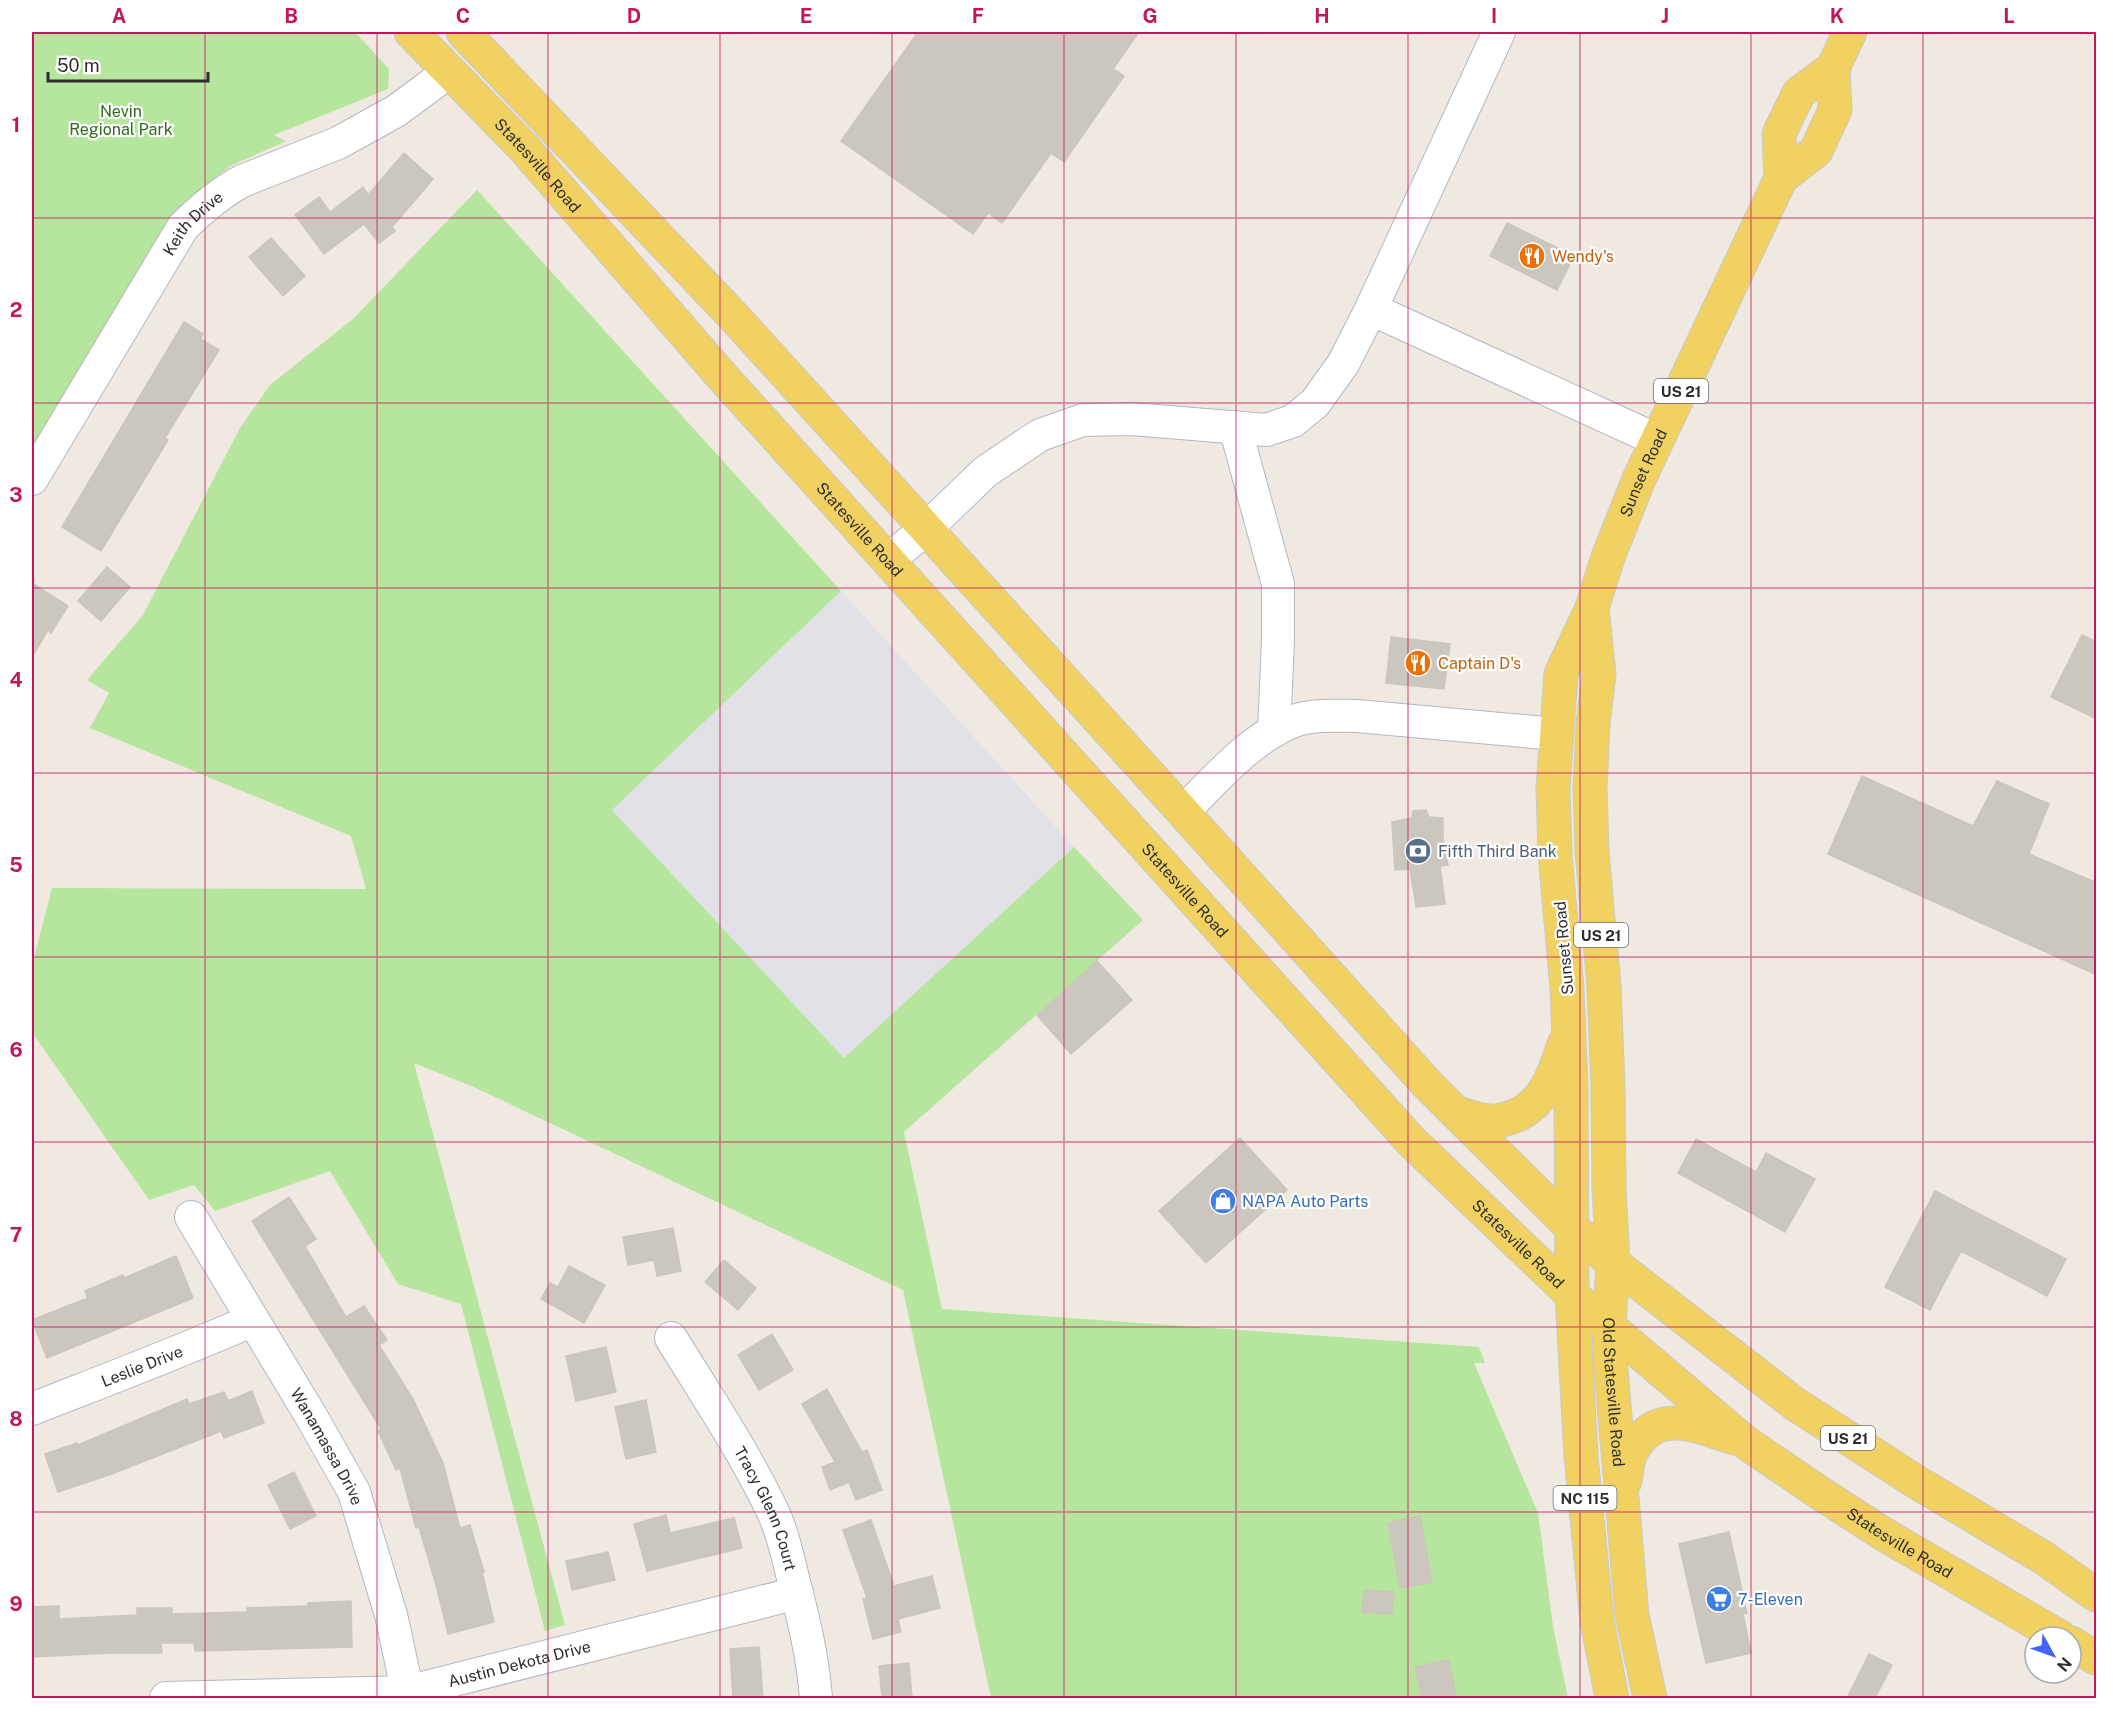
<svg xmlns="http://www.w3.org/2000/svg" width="2128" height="1730" font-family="'Public Sans',sans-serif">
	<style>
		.industrial { fill: #e3e1e8 }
		.green { fill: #b6e59e }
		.building { fill: #cbc7bf; stroke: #cbc5ba; stroke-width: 1.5 }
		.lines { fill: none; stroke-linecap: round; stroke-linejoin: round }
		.minor-casing { stroke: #b4b7c1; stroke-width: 34 }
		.major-casing { stroke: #c9c9c9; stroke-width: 35 }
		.minor { stroke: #fff; stroke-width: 32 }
		.major { stroke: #f2d163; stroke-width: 33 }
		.grid { fill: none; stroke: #c2185b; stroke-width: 1.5; stroke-opacity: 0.55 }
		.labels { text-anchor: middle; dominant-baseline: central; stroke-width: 4.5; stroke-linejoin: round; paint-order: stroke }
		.shield { fill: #fff; stroke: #6d6d6d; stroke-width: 1.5 }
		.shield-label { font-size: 15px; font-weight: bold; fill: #2e2e2e }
		.park-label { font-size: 16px; fill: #2c6e1b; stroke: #fff }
		.street-label { font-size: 16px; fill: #2e2e2e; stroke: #fff }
		.food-label { font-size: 16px; fill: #c56008; stroke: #fff; text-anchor: start }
		.service-label { font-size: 16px; fill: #4e5e75; stroke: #fff; text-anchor: start }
		.shop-label { font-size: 16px; fill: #366cbe; stroke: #fff; text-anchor: start }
		.neatline { fill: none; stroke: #c2185b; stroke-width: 2 }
		.grid-label { font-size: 20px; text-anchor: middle; font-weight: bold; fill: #c2185b }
	</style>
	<rect width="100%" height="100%" fill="#efe9e1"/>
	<!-- industrial -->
	<polygon class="industrial" points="841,591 1074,847 844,1058 612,810"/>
	<!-- green -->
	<g class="green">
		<polygon points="32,32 355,32 389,69 388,89 274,135 286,141 230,166 195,194 169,221 32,447"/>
		<polygon points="477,190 841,591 612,810 844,1058 1074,847 1143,920 904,1132 942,1309 1479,1347 1485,1363 1474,1363 1538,1513 1553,1626 1568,1698 991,1698 903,1290 476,1088 414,1063 565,1625 545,1631 461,1304 398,1284 330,1171 215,1211 194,1185 149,1200 32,1032 32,966 52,888 366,889 351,836 90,728 109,693 87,680 143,615 240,428 270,385 353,319"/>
	</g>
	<!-- building -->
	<g class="building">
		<polygon points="918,32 1139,32 1113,69 1124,76 1064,162 1051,153 1002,223 988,213 973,234 841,141"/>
		<polygon points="404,153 433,179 392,227 395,231 379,243 364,224 324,254 295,215 319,197 330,212 363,187 368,195"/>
		<polygon points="1507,223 1574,256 1557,290 1490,256"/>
		<polygon points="271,238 305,276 283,296 249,257"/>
		<polygon points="184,322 203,334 200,339 219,350 165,438 168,440 101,551 62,527"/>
		<polygon points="107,567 130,587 101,621 78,601"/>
		<polygon points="32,583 68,606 51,633 48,630 32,657"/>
		<polygon points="2082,635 2097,642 2097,719 2051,697"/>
		<polygon points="1391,637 1450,644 1444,689 1386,683"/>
		<polygon points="1862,776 1973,826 1997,781 2049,804 2029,854 2097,883 2097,975 1828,854"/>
		<polygon points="1426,810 1429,817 1443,818 1443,838 1448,865 1440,866 1445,904 1416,907 1410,869 1395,870 1392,822 1412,818 1413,811"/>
		<polygon points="1097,961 1132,1000 1071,1054 1037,1015"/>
		<polygon points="1240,1138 1287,1190 1206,1263 1159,1211"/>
		<polygon points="1696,1139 1756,1172 1766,1153 1815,1179 1785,1232 1678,1173"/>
		<polygon points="1935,1191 2066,1259 2047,1296 1961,1251 1930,1310 1885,1287"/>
		<polygon points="289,1197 316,1239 305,1246 346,1317 364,1306 387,1340 379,1345 413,1399 443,1463 460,1528 470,1525 484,1572 482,1572 494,1622 448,1634 436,1585 419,1527 416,1528 400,1468 396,1470 378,1431 381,1429 252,1221"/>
		<polygon points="673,1228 681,1271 657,1276 654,1260 628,1265 623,1237"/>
		<polygon points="176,1256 193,1298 47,1358 32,1320 88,1298 85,1291 123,1275 124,1278"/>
		<polygon points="724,1260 756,1288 738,1310 705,1282"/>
		<polygon points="569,1266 605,1285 584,1323 541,1299 550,1283 558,1287"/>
		<polygon points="772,1334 793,1370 759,1390 738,1355"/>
		<polygon points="606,1347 616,1392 576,1401 566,1356"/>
		<polygon points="827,1389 862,1452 867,1450 882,1490 856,1500 849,1482 830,1490 822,1467 835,1462 802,1404"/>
		<polygon points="252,1391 264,1423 224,1438 221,1431 109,1475 58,1492 45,1454 77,1443 78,1445 187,1399 189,1404 224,1392 228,1401"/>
		<polygon points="646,1400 656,1452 626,1459 615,1407"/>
		<polygon points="294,1472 316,1516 290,1529 268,1485"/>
		<polygon points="666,1515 670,1533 734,1518 742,1548 647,1571 634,1524"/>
		<polygon points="1420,1516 1432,1582 1400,1588 1388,1523"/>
		<polygon points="871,1520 894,1586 932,1576 940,1608 898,1619 901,1632 873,1639 863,1599 867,1598 843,1530"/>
		<polygon points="1729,1532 1747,1613 1743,1614 1751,1653 1706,1663 1679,1544"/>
		<polygon points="608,1552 615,1580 572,1590 566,1561"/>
		<polygon points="1364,1590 1394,1592 1392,1614 1362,1612"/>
		<polygon points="351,1601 352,1647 195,1651 194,1643 161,1643 162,1653 110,1653 32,1657 32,1607 59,1606 59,1619 137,1615 137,1608 172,1608 172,1614 247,1612 247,1608 308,1606 308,1603"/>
		<polygon points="759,1647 763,1698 733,1698 730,1649"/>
		<polygon points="1869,1654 1892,1665 1875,1698 1847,1698"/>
		<polygon points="1449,1660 1456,1698 1422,1698 1415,1667"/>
		<polygon points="909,1663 912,1698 882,1698 879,1666"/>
	</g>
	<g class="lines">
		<defs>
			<g id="minor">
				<polyline points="1371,309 1657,440"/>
				<polyline points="1235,427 1278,584 1278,640 1274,731"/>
				<path id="s1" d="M32,479l151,-252c18,-18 37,-34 59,-46l96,-38 58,-32 54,-40"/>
				<polyline points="888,560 926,529 985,472 1040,435 1083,420 1132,419 1266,430 1293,421 1315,403 1343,364 1371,309 1499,32"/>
				<path d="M1183,812c33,-33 69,-76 114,-92 19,-6 40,-4 60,-4l199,18"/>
				<path id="s2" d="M191,1217l120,199 43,76 37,123 18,83"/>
				<path id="s3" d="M671,1338c35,57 73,113 102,174 10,21 15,46 21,70 10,39 19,76 22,116"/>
				<path id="s4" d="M32,1409c74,-29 148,-57 221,-89"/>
				<path id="s5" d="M166,1698l241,-6 390,-99"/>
			</g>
			<g id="major">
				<path id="s6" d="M411,32l113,116 196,226 692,768 160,153 173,147 75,51 65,42 175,102"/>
				<polyline points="463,32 735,318 1183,812 1427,1084 1571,1227 1613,1263 1795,1404 1918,1483 2044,1558 2096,1595"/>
				<polyline points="1781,178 1779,134 1789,113 1799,93 1833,68"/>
				<path id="s7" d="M1592,608l7,66 -6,50 -3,65 2,63 12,134 4,101 1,101 4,75 -4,62 1,33 22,257 18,83"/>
				<path d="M1455,1112c12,4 25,9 37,9 5,1 10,-1 14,-2 36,-9 48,-43 58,-75"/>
				<path d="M1625,1481c2,-9 2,-20 6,-28 24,-47 64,-28 103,-15"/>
				<polyline points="2071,1643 2096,1658"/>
				<path id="s8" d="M1612,1698l-15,-77 -16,-165 -9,-161 -1,-207 -4,-100 -12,-133 -2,-67 8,-114 31,-66 16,-51 31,-78 142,-301 35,-27 19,-41 -2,-42 17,-36"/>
			</g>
		</defs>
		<!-- minor casing -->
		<use href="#minor" class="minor-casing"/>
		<!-- major casing -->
		<use href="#major" class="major-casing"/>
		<!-- minor -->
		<use href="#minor" class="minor"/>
		<!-- major -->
		<use href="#major" class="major"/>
	</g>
	<!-- grid -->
	<path class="grid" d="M205,32v1666M377,32v1666M548,32v1666M720,32v1666M892,32v1666M1064,32v1666M1236,32v1666M1408,32v1666M1580,32v1666M1751,32v1666M1923,32v1666M32,218h2064M32,403h2064M32,588h2064M32,773h2064M32,957h2064M32,1142h2064M32,1327h2064M32,1512h2064"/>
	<!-- icons -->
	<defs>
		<symbol id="restaurant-disc" viewBox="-11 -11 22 22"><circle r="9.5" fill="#e8710a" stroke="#fff"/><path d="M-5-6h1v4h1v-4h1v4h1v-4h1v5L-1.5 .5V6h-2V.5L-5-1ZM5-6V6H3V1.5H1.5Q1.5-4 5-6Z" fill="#fff"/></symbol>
		<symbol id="bank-disc" viewBox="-11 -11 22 22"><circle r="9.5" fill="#5c6f8a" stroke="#fff"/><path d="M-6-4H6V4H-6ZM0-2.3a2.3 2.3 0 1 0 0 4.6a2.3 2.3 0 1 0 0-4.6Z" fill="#fff"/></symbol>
		<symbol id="shop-disc" viewBox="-11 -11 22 22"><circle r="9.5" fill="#3f7fe0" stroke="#fff"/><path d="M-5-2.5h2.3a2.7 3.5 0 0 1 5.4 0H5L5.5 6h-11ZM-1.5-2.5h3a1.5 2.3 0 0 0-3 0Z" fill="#fff"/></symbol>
		<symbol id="supermarket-disc" viewBox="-11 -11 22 22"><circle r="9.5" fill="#3f7fe0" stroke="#fff"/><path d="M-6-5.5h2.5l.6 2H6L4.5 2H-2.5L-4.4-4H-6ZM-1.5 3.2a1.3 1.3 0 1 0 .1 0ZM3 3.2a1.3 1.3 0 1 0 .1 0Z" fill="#fff"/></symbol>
	</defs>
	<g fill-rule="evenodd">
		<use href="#restaurant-disc" x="1517" y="241" width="30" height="30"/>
		<use href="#restaurant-disc" x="1403" y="648" width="30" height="30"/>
		<use href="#bank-disc" x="1403" y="836" width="30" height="30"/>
		<use href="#shop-disc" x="1208" y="1186" width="30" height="30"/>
		<use href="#supermarket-disc" x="1704" y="1584" width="30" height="30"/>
	</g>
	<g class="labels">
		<!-- shield labels -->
		<g class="shield">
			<rect x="1654" y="379" width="54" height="24" rx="4.5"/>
			<rect x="1574" y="923" width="54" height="24" rx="4.5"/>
			<rect x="1821" y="1426" width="54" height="24" rx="4.5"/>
			<rect x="1553.5" y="1486" width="63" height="24" rx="4.5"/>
		</g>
		<g class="shield-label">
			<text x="1681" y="391">US 21</text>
			<text x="1601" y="935">US 21</text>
			<text x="1848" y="1438">US 21</text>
			<text x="1585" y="1498">NC 115</text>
		</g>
		<!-- park labels -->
		<g class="park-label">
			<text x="121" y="111">Nevin<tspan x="121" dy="18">Regional Park</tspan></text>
		</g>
		<!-- street labels -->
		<g class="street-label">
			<text stroke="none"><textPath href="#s6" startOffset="184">Statesville Road</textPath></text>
			<text stroke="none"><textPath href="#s1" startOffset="303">Keith Drive</textPath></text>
			<text stroke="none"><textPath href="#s8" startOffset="1245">Sunset Road</textPath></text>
			<text stroke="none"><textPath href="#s6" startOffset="670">Statesville Road</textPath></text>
			<text stroke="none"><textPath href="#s6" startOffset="1156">Statesville Road</textPath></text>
			<text transform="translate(1564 948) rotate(-95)">Sunset Road</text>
			<text stroke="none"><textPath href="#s6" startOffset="1642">Statesville Road</textPath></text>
			<text stroke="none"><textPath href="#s4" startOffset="118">Leslie Drive</textPath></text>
			<text stroke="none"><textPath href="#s7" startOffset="786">Old Statesville Road</textPath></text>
			<text stroke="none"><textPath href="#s2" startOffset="267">Wanamassa Drive</textPath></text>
			<text stroke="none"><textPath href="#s3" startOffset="196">Tracy Glenn Court</textPath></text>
			<text stroke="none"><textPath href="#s6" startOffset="2128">Statesville Road</textPath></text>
			<text stroke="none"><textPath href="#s5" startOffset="357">Austin Dekota Drive</textPath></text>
		</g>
		<!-- food labels -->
		<g class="food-label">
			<text x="1552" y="256">Wendy's</text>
			<text x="1438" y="663">Captain D's</text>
		</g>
		<!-- service labels -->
		<g class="service-label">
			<text x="1438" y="851">Fifth Third Bank</text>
		</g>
		<!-- shop labels -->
		<g class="shop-label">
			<text x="1242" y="1201">NAPA Auto Parts</text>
			<text x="1738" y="1599">7-Eleven</text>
		</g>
	</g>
	<!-- border -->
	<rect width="2128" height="1730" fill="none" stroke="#ffffff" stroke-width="66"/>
	<!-- north arrow -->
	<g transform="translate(2053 1655) rotate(130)"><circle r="28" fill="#ffffff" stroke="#ababab" stroke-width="1.5"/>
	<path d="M0-4.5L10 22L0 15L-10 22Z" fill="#4264fb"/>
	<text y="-9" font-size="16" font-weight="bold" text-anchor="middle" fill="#2e2e2e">N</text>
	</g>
	<!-- scale -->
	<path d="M48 72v9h160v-9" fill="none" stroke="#2e2e2e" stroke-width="3"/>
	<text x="57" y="72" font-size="18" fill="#2e2e2e" stroke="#ffffff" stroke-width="4.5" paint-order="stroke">50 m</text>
	<rect x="33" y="33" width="2062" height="1664" class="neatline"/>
	<g class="grid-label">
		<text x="119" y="23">A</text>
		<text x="291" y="23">B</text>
		<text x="463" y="23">C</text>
		<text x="634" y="23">D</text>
		<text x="806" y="23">E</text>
		<text x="978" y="23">F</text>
		<text x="1150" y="23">G</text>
		<text x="1322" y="23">H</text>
		<text x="1494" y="23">I</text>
		<text x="1665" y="23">J</text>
		<text x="1837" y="23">K</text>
		<text x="2009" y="23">L</text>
		<text x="16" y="132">1</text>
		<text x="16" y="317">2</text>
		<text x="16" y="502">3</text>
		<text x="16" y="687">4</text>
		<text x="16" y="872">5</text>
		<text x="16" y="1057">6</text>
		<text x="16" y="1242">7</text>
		<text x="16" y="1426">8</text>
		<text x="16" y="1611">9</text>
	</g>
</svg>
